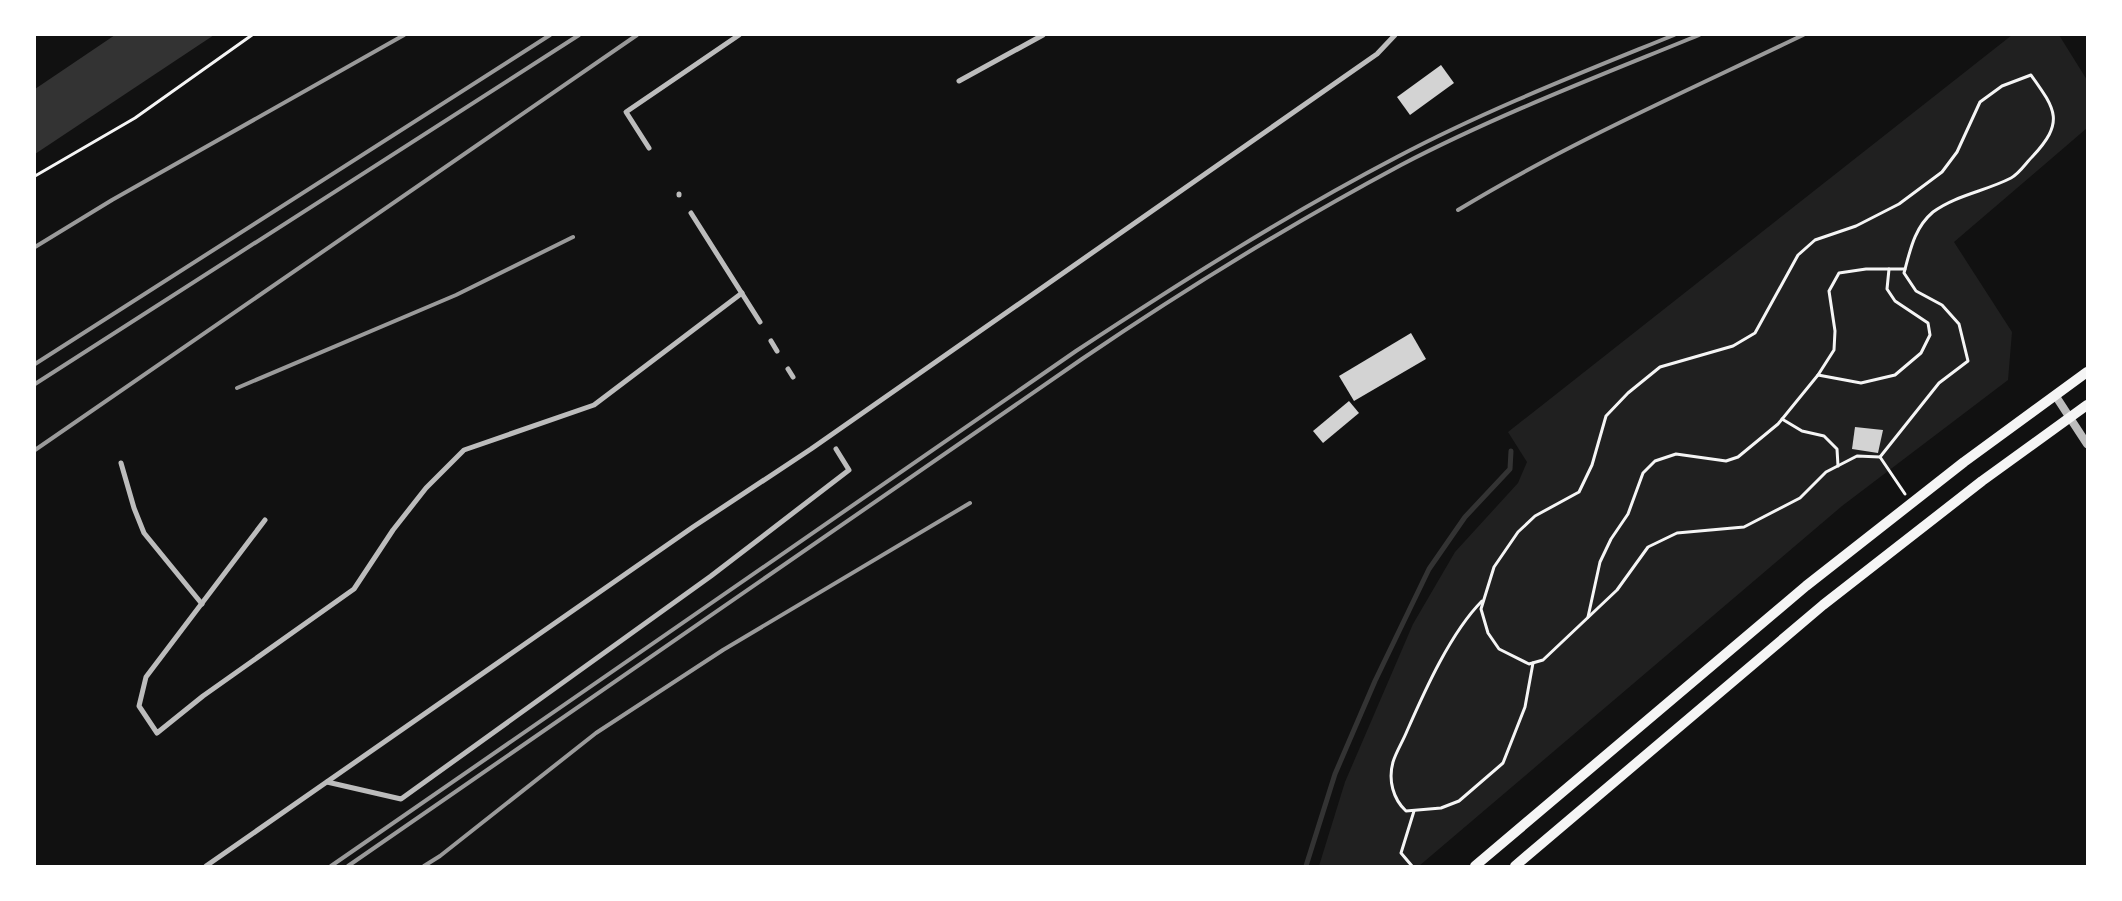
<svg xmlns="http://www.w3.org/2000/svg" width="2122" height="901" font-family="Figtree,sans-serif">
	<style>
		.green { fill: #202020 }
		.water { fill: #333 }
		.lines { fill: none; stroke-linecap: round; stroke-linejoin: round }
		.stream { stroke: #333; stroke-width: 5 }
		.building { fill: #d3d3d3 }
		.path { stroke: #f5f5f5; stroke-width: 3 }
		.minor { stroke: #bcbcbc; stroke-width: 5 }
		.tertiary { stroke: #bcbcbc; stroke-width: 8 }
		.primary { stroke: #f5f5f5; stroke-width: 10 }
		.rail { stroke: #9a9a9a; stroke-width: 4 }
	</style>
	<rect width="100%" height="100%" fill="#111"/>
	<!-- green -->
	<polygon class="green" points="2012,35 2059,35 2087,80 2087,128 1954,242 2012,332 2008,380 1842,506 1419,866 1319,866 1345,782 1413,624 1455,552 1518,483 1527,462 1508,432"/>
	<!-- water -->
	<polygon class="water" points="115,35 214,35 35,154 35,89"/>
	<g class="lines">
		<!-- stream -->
		<polyline class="stream" points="1306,866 1335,774 1375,681 1429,569 1465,517 1510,469 1511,451"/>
	</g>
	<!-- building -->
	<g class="building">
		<polygon points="1441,65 1454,83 1410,115 1397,97"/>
		<polygon points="1411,333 1426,359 1354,401 1339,376"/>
		<polygon points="1349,401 1359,413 1323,443 1313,431"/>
		<polygon points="1855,427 1883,430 1878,453 1852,449"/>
	</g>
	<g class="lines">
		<!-- path -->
		<g class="path">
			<path d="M2031,75c25,35 34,47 1,82 -6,6 -13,17 -21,21 -25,13 -55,17 -78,34 -19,16 -23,39 -29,61l12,18 26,14 17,19 9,37 -29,22 -59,74 -23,-1 -31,16 -26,26 -56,29 -67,6 -29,14 -31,43 -74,70 -14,4 -30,-15 -11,-16 -7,-24 13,-42 24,-35 17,-16 44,-24 13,-27 14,-49 22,-23 32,-26 73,-21 22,-13 43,-78 17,-15 41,-14 43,-22 43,-32 15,-20 23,-50 22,-16z"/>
			<polyline points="35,176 135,118 252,35"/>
			<polyline points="1818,375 1861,383 1895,375 1921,353 1930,335 1928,323 1895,301 1887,289 1889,269"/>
			<polyline points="1782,419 1802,431 1824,436 1837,449 1838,466"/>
			<polyline points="1880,457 1905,494"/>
			<path d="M1482,601c-31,31 -57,89 -75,130 -4,10 -11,21 -14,31 -5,18 0,37 13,49l35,-3 18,-7 44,-38 22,-56 8,-44"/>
			<polyline points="1588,617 1600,562 1611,539 1628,514 1643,473 1655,461 1676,454 1726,461 1738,457 1778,424 1818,375 1834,350 1835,331 1829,291 1839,273 1866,269 1905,269"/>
			<polyline points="1412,866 1401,853 1414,811"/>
		</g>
		<!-- minor -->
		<g class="minor">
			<polyline points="959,81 1043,35"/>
			<polyline points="649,148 626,112 739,35"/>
			<polyline points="679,194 679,195"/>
			<polyline points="691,213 760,322"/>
			<polyline points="771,341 777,351"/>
			<polyline points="788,369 793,377"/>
			<polyline points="121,463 134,508 144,533 202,604"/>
			<polyline points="265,520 146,677 139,706 157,733 203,696 354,589 393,530 426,488 464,450 594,405 742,293"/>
			<polyline points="327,782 401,799 711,576 849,470 836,449"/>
			<polyline points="206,866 693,527 811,449 1377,54 1395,35"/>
		</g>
		<!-- tertiary -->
		<polyline class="tertiary" points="2055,395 2087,444"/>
		<!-- primary -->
		<g class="primary">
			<polyline points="1475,866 1806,586 1964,462 2087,372"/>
			<polyline points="1515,866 1823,605 1982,481 2087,405"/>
		</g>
		<!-- rail -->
		<g class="rail">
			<path d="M1458,210c110,-67 229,-119 345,-175"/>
			<polyline points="35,247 112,200 404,35"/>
			<polyline points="35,364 550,35"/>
			<polyline points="35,384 579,35"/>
			<polyline points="237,388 456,295 573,237"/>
			<polyline points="35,450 637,35"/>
			<path d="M331,866l745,-515c105,-69 210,-136 321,-194 89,-47 184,-84 277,-122"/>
			<path d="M348,866l734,-507c103,-70 209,-135 319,-194 96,-50 198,-89 298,-130"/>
			<polyline points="424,866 440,856 596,733 723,650 970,503"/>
		</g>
	</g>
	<!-- border -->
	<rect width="2122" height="901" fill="none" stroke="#ffffff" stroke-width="72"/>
</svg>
